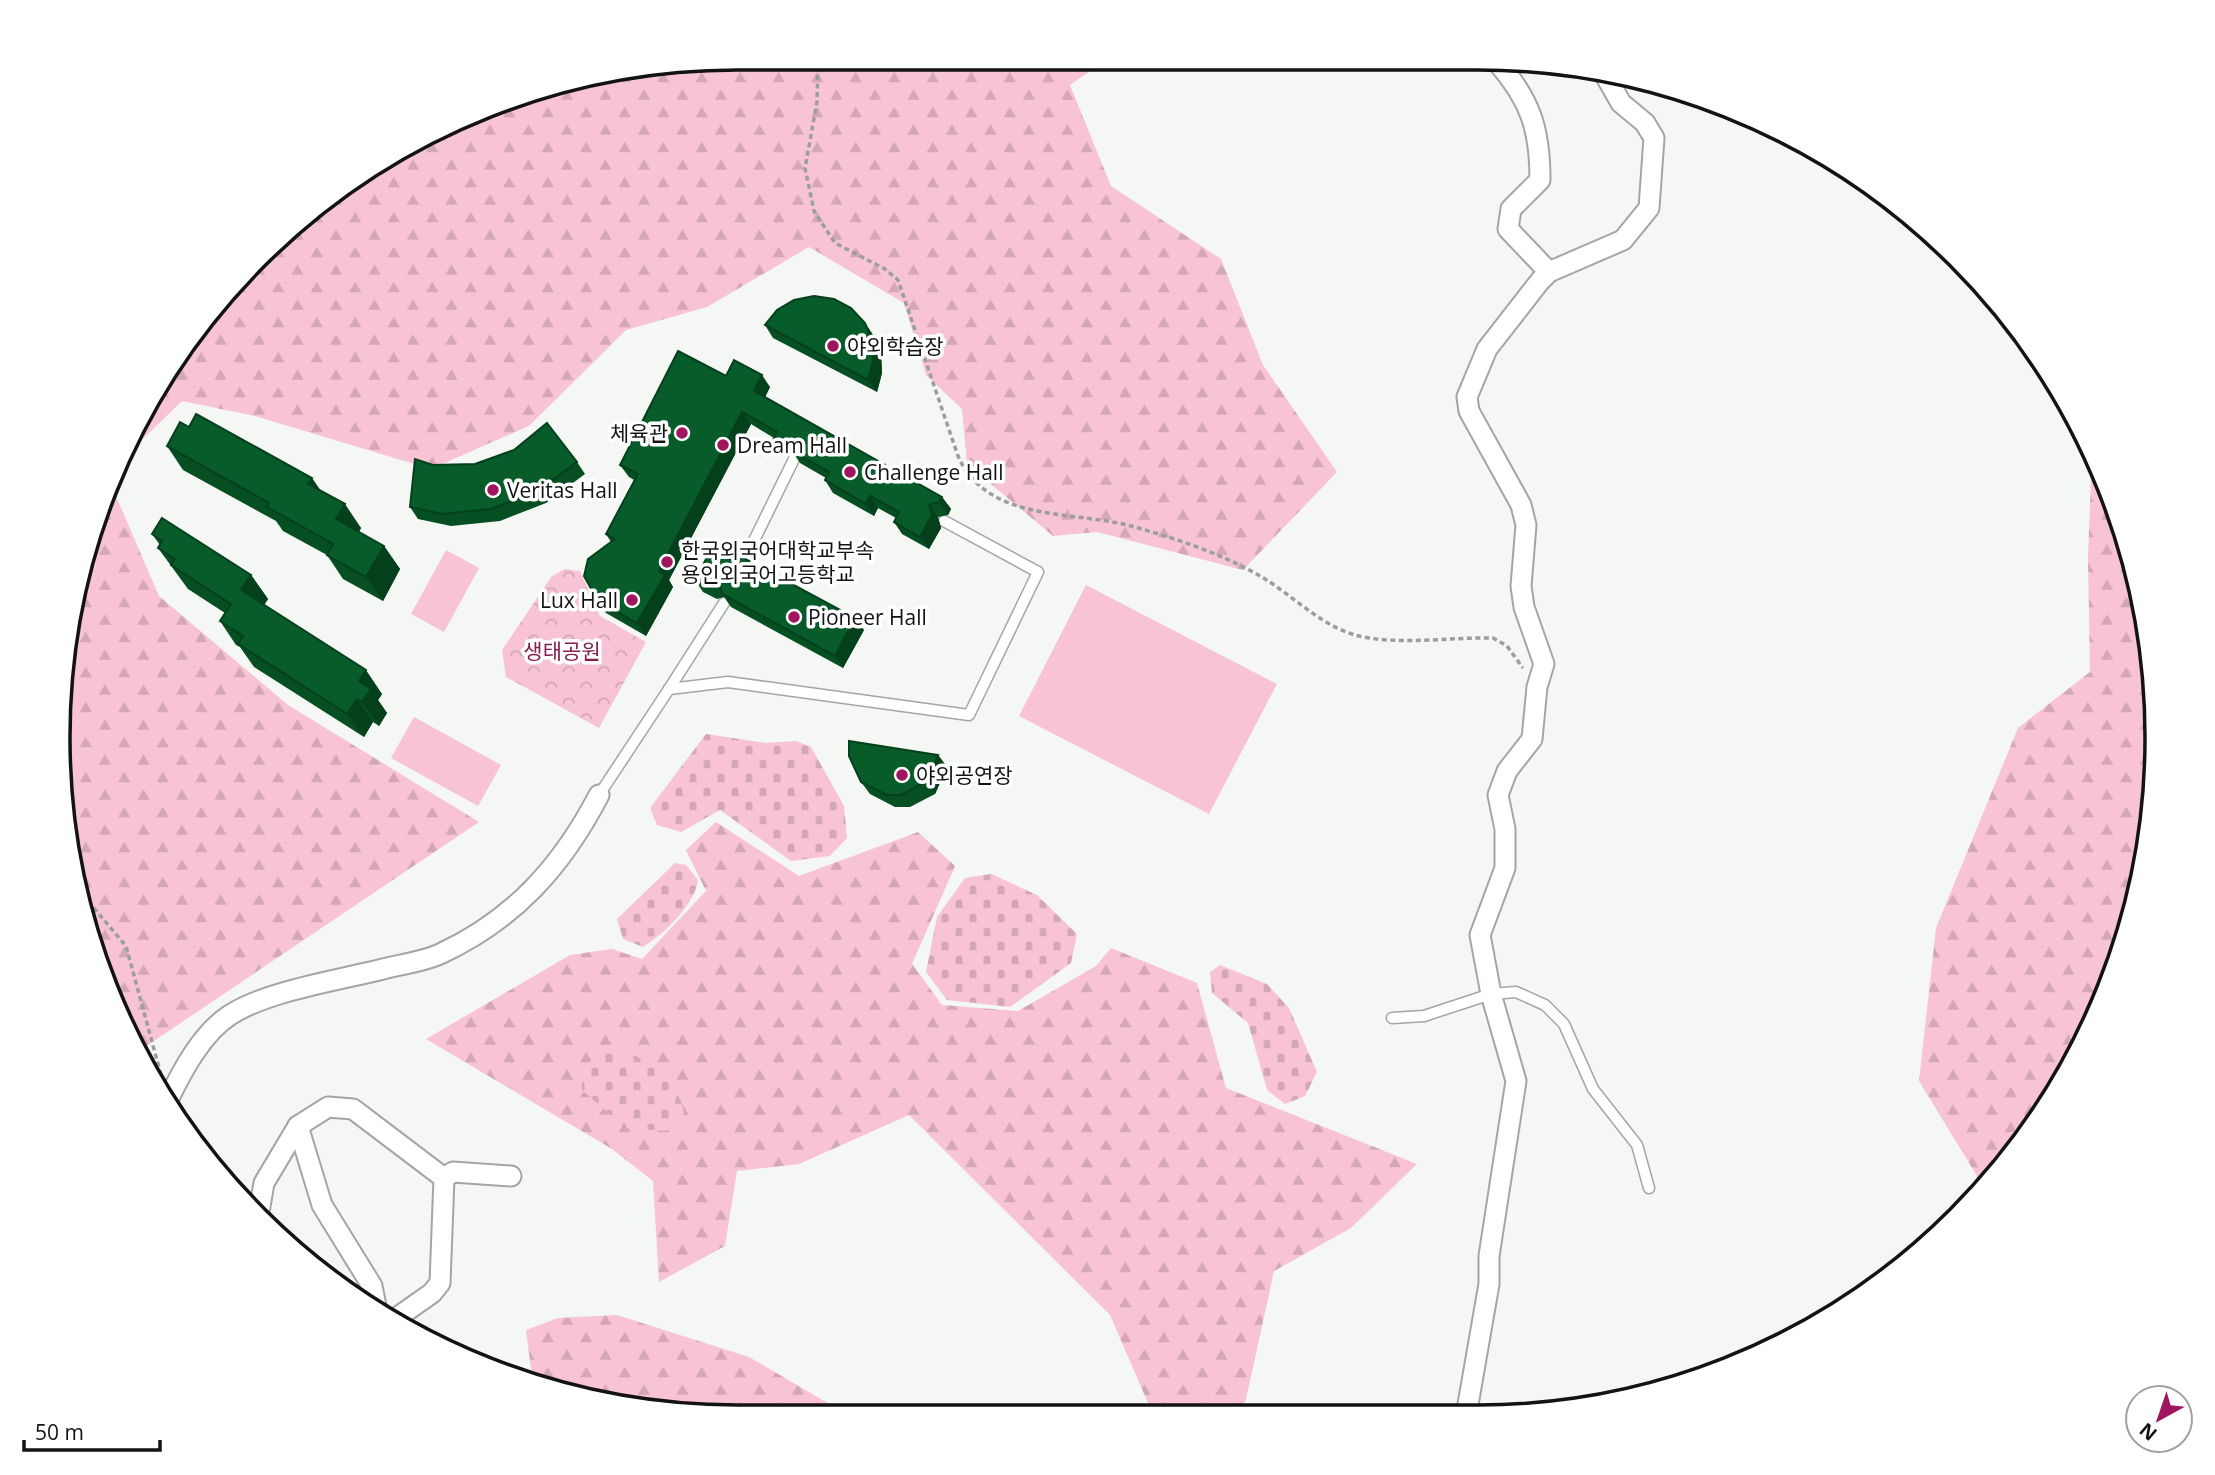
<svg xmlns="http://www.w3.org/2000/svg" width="2215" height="1475" font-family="'Open Sans','Noto Sans KR',sans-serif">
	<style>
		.forest { fill: url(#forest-firs) }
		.cemetery { fill: url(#cemetery-stones) }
		.park { fill: url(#park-crowns) }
		.pitch { fill: #f8c3d5 }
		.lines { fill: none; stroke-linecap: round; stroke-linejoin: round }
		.lane-casing { stroke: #a3a6a4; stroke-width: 13 }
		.street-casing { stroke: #a3a6a4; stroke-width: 23 }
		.path { stroke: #9c9e9c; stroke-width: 3.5; stroke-dasharray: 5 3.5; stroke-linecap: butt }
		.lane { stroke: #fff; stroke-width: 10 }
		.street { stroke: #fff; stroke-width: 19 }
		.wall { fill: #064f23 }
		.shaded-wall { fill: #05401d }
		.building { fill: #075c29; stroke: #05401d; stroke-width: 2 }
		.poi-dot { fill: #a1145e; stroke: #fff; stroke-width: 2.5 }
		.labels { text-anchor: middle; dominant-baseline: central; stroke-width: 7; stroke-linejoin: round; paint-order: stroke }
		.poi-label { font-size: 21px; fill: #121312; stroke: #fff; text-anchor: start }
		.park-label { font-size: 21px; fill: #831f4f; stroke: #fff }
		.rim { fill: none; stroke: #121312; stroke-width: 3.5 }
	</style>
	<defs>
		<pattern id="forest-firs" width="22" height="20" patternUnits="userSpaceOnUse" patternTransform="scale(1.75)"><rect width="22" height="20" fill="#f8c3d5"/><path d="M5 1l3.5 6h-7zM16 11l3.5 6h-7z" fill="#d4a7b6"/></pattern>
		<pattern id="cemetery-stones" width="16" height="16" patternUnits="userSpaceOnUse" patternTransform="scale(1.75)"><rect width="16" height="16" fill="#f8c3d5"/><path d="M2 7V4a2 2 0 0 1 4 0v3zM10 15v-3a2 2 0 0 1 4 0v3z" fill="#d4a7b6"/></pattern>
		<pattern id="park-crowns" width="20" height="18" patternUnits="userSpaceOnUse" patternTransform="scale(1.75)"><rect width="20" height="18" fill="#f8c3d5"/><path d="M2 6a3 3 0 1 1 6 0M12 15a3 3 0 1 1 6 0" fill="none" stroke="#d4a7b6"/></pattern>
	</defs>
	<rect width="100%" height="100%" fill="#f4f7f4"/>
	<!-- forest -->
	<g class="forest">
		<polygon points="738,58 1106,60 1070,85 1111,186 1221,259 1263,365 1337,472 1243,570 1097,532 1053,536 967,464 962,409 926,375 904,303 809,247 707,307 626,330 529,426 431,469 255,416 182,401 117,464 198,323 360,173 519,94"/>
		<polygon points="2092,451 2134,562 2156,693 2151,827 2121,956 2066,1078 1988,1186 1978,1196 1977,1176 1919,1081 1936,928 2018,728 2090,672 2088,558"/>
		<polygon points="109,480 159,596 288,705 479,822 139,1051 71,871 59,693"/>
		<polygon points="716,822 799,876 918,832 955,866 912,964 942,1005 1018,1011 1096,966 1111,948 1197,983 1226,1088 1417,1164 1351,1228 1274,1271 1246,1399 1239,1414 1158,1414 1148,1403 1110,1315 909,1115 799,1164 737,1171 725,1246 659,1282 653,1181 612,1149 426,1039 570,955 612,949 642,959 706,891 686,850"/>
		<polygon points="617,1315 749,1357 843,1412 648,1411 532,1376 526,1330 558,1318"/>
	</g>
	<!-- cemetery -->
	<g class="cemetery">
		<polygon points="706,734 765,743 796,741 811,747 844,806 847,838 830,856 791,861 720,810 681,832 657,825 650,808"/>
		<path d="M675,863l11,2 12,15c-3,24 -34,54 -55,67l-20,-8 -6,-20z"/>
		<polygon points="991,874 1037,895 1077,934 1071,963 1010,1007 947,1000 926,972 937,917 965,878"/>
		<polygon points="1220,965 1267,984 1289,1008 1317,1072 1305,1096 1285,1104 1267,1090 1248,1023 1212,993 1210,972"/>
		<path d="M612,1046c31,9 67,34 72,67l-18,18 -40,-3 -44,-38c-2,-22 11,-36 30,-44z"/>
	</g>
	<!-- park -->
	<polygon class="park" points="565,569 580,571 600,616 646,642 599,728 506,677 502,650 552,576"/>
	<!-- pitch -->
	<g class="pitch">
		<polygon points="446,550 479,568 444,632 411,614"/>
		<polygon points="1086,585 1277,684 1209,814 1019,716"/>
		<polygon points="414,717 501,765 478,806 391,758"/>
	</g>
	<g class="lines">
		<defs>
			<g id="lane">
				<polyline points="742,565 794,459"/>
				<polyline points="669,689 724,603"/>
				<polyline points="599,795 669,689 728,682 969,715 1038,572 944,521"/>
				<polyline points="1392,1018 1424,1016 1491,994 1516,992 1545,1005 1564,1024 1593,1089 1637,1145 1649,1188"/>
			</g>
			<g id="street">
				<path d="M1498,63c33,38 42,67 42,117l-29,29 -3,20 41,43"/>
				<path d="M168,1100c14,-29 34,-67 62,-85 37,-24 109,-35 153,-46 18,-5 40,-7 57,-15 74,-34 122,-88 159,-159"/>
				<polyline points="298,1126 322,1205 372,1286 376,1306"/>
				<polyline points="444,1178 453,1172 511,1176"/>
				<polyline points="259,1212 264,1183 298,1126 328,1107 353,1109 444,1178 440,1283 432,1293 395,1319"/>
				<polyline points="1466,1416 1489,1284 1489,1256 1516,1081 1491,994 1480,935 1505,868 1505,829 1498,795 1507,771 1532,739 1537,687 1544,664 1524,607 1521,586 1526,525 1521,505 1469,411 1467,397 1487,349 1540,281 1549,272 1623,240 1649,208 1654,138 1645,123 1621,103 1605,75"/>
			</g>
		</defs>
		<!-- lane casing -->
		<use href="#lane" class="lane-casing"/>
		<!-- street casing -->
		<use href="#street" class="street-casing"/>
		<!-- path -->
		<g class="path">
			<path d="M818,58l-1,44 -12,66 9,43 21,32 50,26 13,11 60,176c30,67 113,54 173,70 44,12 95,29 134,53 29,18 56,46 90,56 40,11 96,2 138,3l14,8 16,22"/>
			<polyline points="81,897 87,900 126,946 161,1075"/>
		</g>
		<!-- lane -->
		<use href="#lane" class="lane"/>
		<!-- street -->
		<use href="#street" class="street"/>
	</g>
	<!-- wall -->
	<g class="wall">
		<polygon points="865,323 873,335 881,354 882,373 877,392 773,338 765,325"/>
		<polygon points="726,376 770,387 765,397 942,497 951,509 948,515 938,517 941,528 929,549 902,534 894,522 896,518 878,508 874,516 833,493 825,480 826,478 800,463 794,454 787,455 782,452 773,440 774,438 751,424 669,580 673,587 646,636 606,613 598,601 611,542 606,534 634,480 629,477 620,465"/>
		<polygon points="167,446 322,491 361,528 359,532 384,546 400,569 383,601 343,579 327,555 283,531 276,521 183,470"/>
		<polygon points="577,462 585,474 546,503 500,521 451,526 418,519 410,507 433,465"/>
		<polygon points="152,534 251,575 268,599 264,605 382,694 378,700 387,713 379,726 373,722 364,737 254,667 240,647 236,645 220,621 225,613 188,589 158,548 160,545"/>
		<polygon points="727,549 734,558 864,630 843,668 731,607 724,597 717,599 703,592 695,580"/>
		<polygon points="938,755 947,767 935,794 910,807 895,807 870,794 861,782"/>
	</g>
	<!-- shaded-wall -->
	<g class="shaded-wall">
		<polygon points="865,323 873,335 881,354 882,373 877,392 868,380"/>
		<polygon points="762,375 770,387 762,403 754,391"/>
		<polygon points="742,412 751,424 669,580 673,587 646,636 637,623 659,571"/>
		<polygon points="312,478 328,501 308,484"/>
		<polygon points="870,496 878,508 874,516 866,504"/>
		<polygon points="942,497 951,509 948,515 939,502"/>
		<polygon points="345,504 361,528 353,543 336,519"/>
		<polygon points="929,505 938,517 941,528 929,549 920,537"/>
		<polygon points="384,546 400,569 383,601 366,577"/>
		<polygon points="251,575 268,599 258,614 241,590"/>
		<polygon points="855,618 864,630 843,668 835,656"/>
		<polygon points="366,670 382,694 378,700 387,713 379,726 362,702 359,681"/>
		<polygon points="357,699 373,722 364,737 347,714"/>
		<polygon points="938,755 947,767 935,794 927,781"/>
	</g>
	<!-- building -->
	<g class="building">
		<polygon points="814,296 834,299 851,308 865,323 872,341 873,361 868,380 765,325 777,310 794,300"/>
		<polygon points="678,351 726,376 734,360 762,375 754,391 942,497 939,502 929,505 932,515 920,537 894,522 899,512 870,496 866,504 825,480 829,472 792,451 789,441 779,443 773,440 777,432 742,412 659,571 665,575 637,623 598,601 584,576 588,559 615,539 606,534 638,474 620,465"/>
		<polygon points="196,414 312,478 308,484 345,504 336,519 384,546 366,577 327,555 333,544 267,507 269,503 167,446 180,422 189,427"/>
		<polygon points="547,423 577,462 537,491 491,509 442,514 410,507 415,459 433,465 475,464 514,450"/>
		<polygon points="162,518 251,575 241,590 366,670 359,681 371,689 362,702 357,699 347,714 238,644 243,636 220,621 231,604 171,565 175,559 158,548 162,541 152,534"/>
		<polygon points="715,542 727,549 730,559 740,556 855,618 835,656 722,594 719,584 709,587 695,580"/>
		<polygon points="849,741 938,755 927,781 901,795 887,795 861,782 849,756"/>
	</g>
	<!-- markers -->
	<g class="poi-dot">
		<circle cx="833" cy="346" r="7"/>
		<circle cx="682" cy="433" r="7"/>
		<circle cx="723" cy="445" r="7"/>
		<circle cx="850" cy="472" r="7"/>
		<circle cx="493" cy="490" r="7"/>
		<circle cx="667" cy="562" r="7"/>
		<circle cx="632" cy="600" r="7"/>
		<circle cx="794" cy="617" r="7"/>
		<circle cx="902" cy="775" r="7"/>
	</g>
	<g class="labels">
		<!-- poi labels -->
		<g class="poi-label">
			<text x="847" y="346">야외학습장</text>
			<text x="668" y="433" text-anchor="end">체육관</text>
			<text x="737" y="445">Dream Hall</text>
			<text x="864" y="472">Challenge Hall</text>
			<text x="507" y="490">Veritas Hall</text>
			<text x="681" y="550">한국외국어대학교부속<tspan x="681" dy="24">용인외국어고등학교</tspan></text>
			<text x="618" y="600" text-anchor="end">Lux Hall</text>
			<text x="808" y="617">Pioneer Hall</text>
			<text x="916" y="775">야외공연장</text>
		</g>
		<!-- park labels -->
		<g class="park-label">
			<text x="562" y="651">생태공원</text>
		</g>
	</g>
	<!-- crop -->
	<path d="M0 0H2215V1475H0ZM737 70H1478A667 667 0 0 1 2145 737V738A667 667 0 0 1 1478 1405H737A667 667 0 0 1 70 738V737A667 667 0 0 1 737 70Z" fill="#fff" fill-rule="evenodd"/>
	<path class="rim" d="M737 70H1478A667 667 0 0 1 2145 737V738A667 667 0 0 1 1478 1405H737A667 667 0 0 1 70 738V737A667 667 0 0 1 737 70Z"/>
	<!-- north arrow -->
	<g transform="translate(2159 1419) rotate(220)"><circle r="33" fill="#ffffff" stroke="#a0a1a0" stroke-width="2"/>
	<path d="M0-5L12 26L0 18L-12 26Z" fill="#a1145e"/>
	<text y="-10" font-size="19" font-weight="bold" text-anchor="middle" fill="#121312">N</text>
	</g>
	<!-- scale -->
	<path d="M24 1440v10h136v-10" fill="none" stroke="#121312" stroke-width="3.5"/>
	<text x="35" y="1440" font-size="21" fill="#121312" stroke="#ffffff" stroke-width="5" paint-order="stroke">50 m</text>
</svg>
